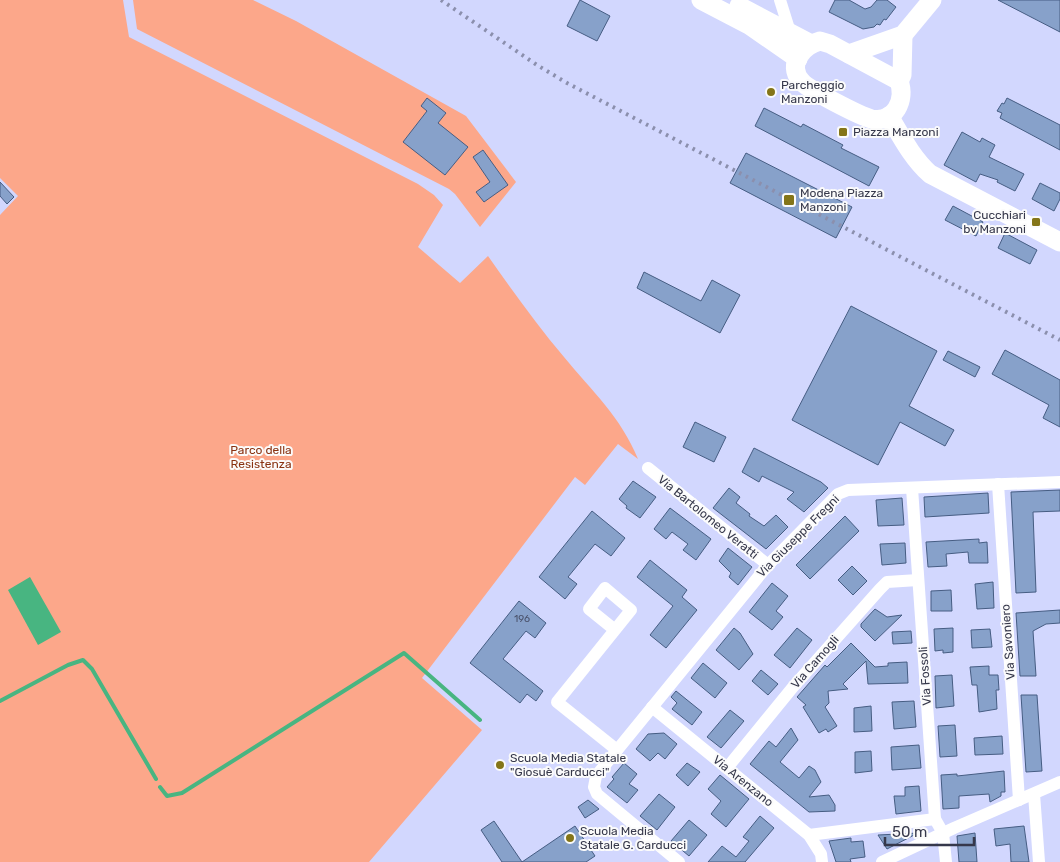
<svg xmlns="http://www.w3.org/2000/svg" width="1060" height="862" font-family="Rubik,sans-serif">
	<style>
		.green { fill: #fca78a }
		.water { fill: #48b581 }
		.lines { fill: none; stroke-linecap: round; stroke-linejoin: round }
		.stream { stroke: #48b581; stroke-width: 4 }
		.building { fill: #87a1ca; stroke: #465d83 }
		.street { stroke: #fff; stroke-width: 12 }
		.secondary { stroke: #fff; stroke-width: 19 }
		.rail { stroke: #8b8fad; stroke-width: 4; stroke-dasharray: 2.5 5; stroke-linecap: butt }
		.poi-dot { fill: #847518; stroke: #fbfbfb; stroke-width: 2 }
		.labels { text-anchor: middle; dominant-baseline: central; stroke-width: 4; stroke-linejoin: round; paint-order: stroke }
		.number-label { font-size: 10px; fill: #4a526b }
		.poi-label { font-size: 12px; fill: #36384b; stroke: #fbfbfb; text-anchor: start }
		.park-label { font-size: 12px; fill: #893211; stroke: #fbfbfb }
		.street-label { font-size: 12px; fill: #36384b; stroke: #fbfbfb }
	</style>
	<rect width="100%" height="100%" fill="#d2d7fe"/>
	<!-- green -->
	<g class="green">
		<path d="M0,0h123l6,37 289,147 16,11 9,10 -25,42 42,36 28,-27c24,34 49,69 76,101 28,34 57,60 74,102l-20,-15 -33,41 -10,-8 -153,201 60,52 -113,132h-369v-647l18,-19 -18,-18z"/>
		<polygon points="133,0 253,0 296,21 466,116 516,182 480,227 455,194 449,189 137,29"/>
	</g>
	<!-- water -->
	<polygon class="water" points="30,577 61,632 38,645 8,590"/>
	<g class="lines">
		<!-- stream -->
		<g class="stream">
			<polyline points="0,701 68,665 83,660 92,669 156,779"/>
			<polyline points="160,787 167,796 182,793 404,653 480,720"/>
		</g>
	</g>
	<!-- building -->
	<g class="building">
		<polygon points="580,0 610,16 597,41 567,26"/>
		<polygon points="835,0 849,0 865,9 871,7 877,0 887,0 896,7 886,20 884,19 880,25 877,24 874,27 863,29 829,12"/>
		<polygon points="998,0 1060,0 1060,32"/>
		<polygon points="427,98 446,113 438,123 468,147 445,175 403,142 427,111 421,106"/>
		<polygon points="1007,98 1060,125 1060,150 1000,118 1002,113 997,111 1002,103 1004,104"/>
		<polygon points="764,108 801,127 803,124 843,145 841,148 879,167 869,186 755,126"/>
		<polygon points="962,132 980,142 982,138 995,145 989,157 1024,174 1015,191 997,182 998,180 980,174 976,182 944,165"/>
		<polygon points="483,150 508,185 484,202 476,192 490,182 473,157"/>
		<polygon points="746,153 852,207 836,238 730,183"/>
		<polygon points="0,182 14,197 7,204 0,196"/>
		<polygon points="1040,183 1060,193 1060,199 1054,211 1032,199"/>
		<polygon points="953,206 983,222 976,236 945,220"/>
		<polygon points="1005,233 1037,250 1030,264 998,248"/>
		<polygon points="644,272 701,301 712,280 740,295 720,333 637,288"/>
		<polygon points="851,306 937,351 909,406 954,430 945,446 900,422 878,465 792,420"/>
		<polygon points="1005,350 1060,380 1060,427 1043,418 1049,405 992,374"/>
		<polygon points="948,351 980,367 975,377 943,360"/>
		<polygon points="695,422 726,437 714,462 683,447"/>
		<polygon points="754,448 821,482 828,488 804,512 787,499 794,492 762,476 759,482 742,472"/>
		<polygon points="633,481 656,497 640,518 626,508 627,506 619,499"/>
		<polygon points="729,488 740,497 736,503 750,514 749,516 764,526 776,515 788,527 766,549 713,508"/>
		<polygon points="1060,490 1060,511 1033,512 1036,592 1016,593 1011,492"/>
		<polygon points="988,493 989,513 925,517 924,497"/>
		<polygon points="902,498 904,525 878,526 876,500"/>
		<polygon points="670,508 711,539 696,560 683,550 688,544 672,532 666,539 654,529"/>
		<polygon points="592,511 625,538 611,556 595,544 568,577 577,584 565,599 539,577"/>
		<polygon points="845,516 859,531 810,579 796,565"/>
		<polygon points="979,539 979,543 987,542 988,563 969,563 968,552 946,554 947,566 928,567 926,542"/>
		<polygon points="905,543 906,563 882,565 880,544"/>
		<polygon points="728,548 752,567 738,585 729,577 731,573 719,561"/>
		<polygon points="650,560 687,590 682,597 697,610 666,648 650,635 673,606 637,577"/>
		<polygon points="852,566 867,581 853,595 838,580"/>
		<polygon points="993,582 994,608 977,609 975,584"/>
		<polygon points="772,583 788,596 776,611 783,617 772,630 749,612"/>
		<polygon points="951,590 952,611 931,611 931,591"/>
		<polygon points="519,601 546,623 535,638 526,631 503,659 543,691 536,701 527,694 520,703 470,663"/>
		<polygon points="875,609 887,617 902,615 875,641 861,627 861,624"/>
		<polygon points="1060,610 1060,623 1046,624 1033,631 1036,676 1020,676 1016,613"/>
		<polygon points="734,628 740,633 753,654 739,670 716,650"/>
		<polygon points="797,628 812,640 790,668 774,655"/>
		<polygon points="953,628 953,652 943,653 943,650 935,651 934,629"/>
		<polygon points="990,629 992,647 972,648 971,630"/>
		<polygon points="911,631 912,643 893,644 892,632"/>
		<polygon points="851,643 875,667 888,666 888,663 907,662 908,683 868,684 866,661 843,684 848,689 828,691 829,703 825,707 837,726 828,732 826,729 819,733 803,707 806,705 797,697 825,665 827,667"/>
		<polygon points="703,663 727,683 715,698 691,678"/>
		<polygon points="989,666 989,675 998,675 999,690 996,690 997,709 979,712 977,685 972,685 970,667"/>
		<polygon points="761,670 778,684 768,695 752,681"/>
		<polygon points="952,675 954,706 936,708 935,676"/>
		<polygon points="676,691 702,712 692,725 672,709 677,703 671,697"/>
		<polygon points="1021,695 1037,695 1042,771 1026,772"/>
		<polygon points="914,701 916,727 894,729 892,702"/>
		<polygon points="871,706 872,731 854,732 854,708"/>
		<polygon points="730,710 744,721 721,748 707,737"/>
		<polygon points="955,725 957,756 940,757 938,726"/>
		<polygon points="791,728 798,740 780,762 799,778 809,766 815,770 821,782 809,797 829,795 835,805 835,811 809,812 750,764 769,741 776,747"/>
		<polygon points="664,733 677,744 665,759 658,753 650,761 636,749 648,734"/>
		<polygon points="1002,736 1003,754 975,755 974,738"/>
		<polygon points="919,745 921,768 892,770 891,747"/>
		<polygon points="871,751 872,771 855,773 855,752"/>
		<polygon points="624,763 637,774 629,784 638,790 627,803 607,787 614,779 612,777"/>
		<polygon points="687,763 700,772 688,786 676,775"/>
		<polygon points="1004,771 1005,792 1001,792 1001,796 990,802 989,794 959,796 959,808 943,809 941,775 957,774 957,776"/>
		<polygon points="720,775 749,799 726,827 711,814 721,801 708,789"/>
		<polygon points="919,786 921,811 896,814 894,796 905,796 905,787"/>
		<polygon points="659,794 675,807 657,830 640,816"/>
		<polygon points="588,800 599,809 585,818 578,807"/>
		<polygon points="760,816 774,828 745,862 708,862 722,846 736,857 749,841 743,837"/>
		<polygon points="689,820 707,835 689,856 671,841"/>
		<polygon points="494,821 522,862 502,862 481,830"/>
		<polygon points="575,826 595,856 586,862 522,862"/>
		<polygon points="1024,826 1029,862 1011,862 1010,844 996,846 994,829"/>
		<polygon points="918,833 887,849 878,835"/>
		<polygon points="975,833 977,862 959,862 957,836"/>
		<polygon points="851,838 851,842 863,841 865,857 850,859 851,862 836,862 829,841"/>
	</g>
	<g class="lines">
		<!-- street -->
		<g class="street">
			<polyline points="780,0 790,32"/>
			<polyline points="648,468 768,565"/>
			<polyline points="998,484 1019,800"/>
			<polyline points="912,488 935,819 943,833 946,862"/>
			<polyline points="615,630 589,609 605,588 631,610 557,702 617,750"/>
			<polyline points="652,707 809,835 821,854 822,862"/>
			<polyline points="727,768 793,687 880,589 887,582 918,580"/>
			<polyline points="1034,794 1039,862"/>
			<polyline points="809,835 935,819"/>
			<polyline points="679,862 597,794 594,787 596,776 768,565 838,494 848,490 1060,482"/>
			<polyline points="882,862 954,828 1060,782"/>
		</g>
		<!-- secondary -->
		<g class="secondary">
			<polyline points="701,0 749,25 798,59"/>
			<polyline points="739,6 811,44"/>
			<path d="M820,41l10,3 69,37c7,19 -4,42 -27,38 -10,-2 -65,-30 -71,-38 -15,-17 3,-36 19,-40z"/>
			<polyline points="849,54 903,35 932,0"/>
			<polyline points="899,81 902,75 903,35"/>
			<path d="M889,116c12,20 23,42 41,58l130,68"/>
		</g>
		<!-- rail -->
		<polyline class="rail" points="441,0 537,65 567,83 1060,340"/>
	</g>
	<!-- markers -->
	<g class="poi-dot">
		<circle cx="771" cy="92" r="5"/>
		<rect x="838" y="127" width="10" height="10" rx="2.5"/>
		<rect x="783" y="194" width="12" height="12" rx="2.5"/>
		<rect x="1031" y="217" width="10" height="10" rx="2.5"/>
		<circle cx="500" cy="765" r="5"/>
		<circle cx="570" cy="838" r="5"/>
	</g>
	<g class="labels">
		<!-- number labels -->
		<g class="number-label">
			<text x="522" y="619">196</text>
		</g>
		<!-- poi labels -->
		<g class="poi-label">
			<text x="781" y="85">Parcheggio<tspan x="781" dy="14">Manzoni</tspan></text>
			<text x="853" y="132">Piazza Manzoni</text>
			<text x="800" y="193">Modena Piazza<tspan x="800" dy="14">Manzoni</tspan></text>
			<text x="1026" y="215" text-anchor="end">Cucchiari<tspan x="1026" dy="14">bv Manzoni</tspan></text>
			<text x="510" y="758">Scuola Media Statale<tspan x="510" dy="14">"Giosuè Carducci"</tspan></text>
			<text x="580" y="831">Scuola Media<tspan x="580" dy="14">Statale G. Carducci</tspan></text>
		</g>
		<!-- park labels -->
		<g class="park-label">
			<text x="261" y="450">Parco della<tspan x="261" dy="14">Resistenza</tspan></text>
		</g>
		<!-- street labels -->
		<g class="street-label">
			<text transform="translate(708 517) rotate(39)">Via Bartolomeo Veratti</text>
			<text transform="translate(798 536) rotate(-45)">Via Giuseppe Fregni</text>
			<text transform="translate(1008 642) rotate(-94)">Via Savoniero</text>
			<text transform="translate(815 662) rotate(-49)">Via Camogli</text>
			<text transform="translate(925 676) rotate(-94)">Via Fossoli</text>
			<text transform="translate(743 781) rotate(39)">Via Arenzano</text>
		</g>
	</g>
	<!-- scale -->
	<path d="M885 837v8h89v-8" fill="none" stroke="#36384b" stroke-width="2.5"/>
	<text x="892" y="837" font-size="15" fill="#36384b" stroke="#fbfbfb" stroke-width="4" paint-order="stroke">50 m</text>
</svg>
